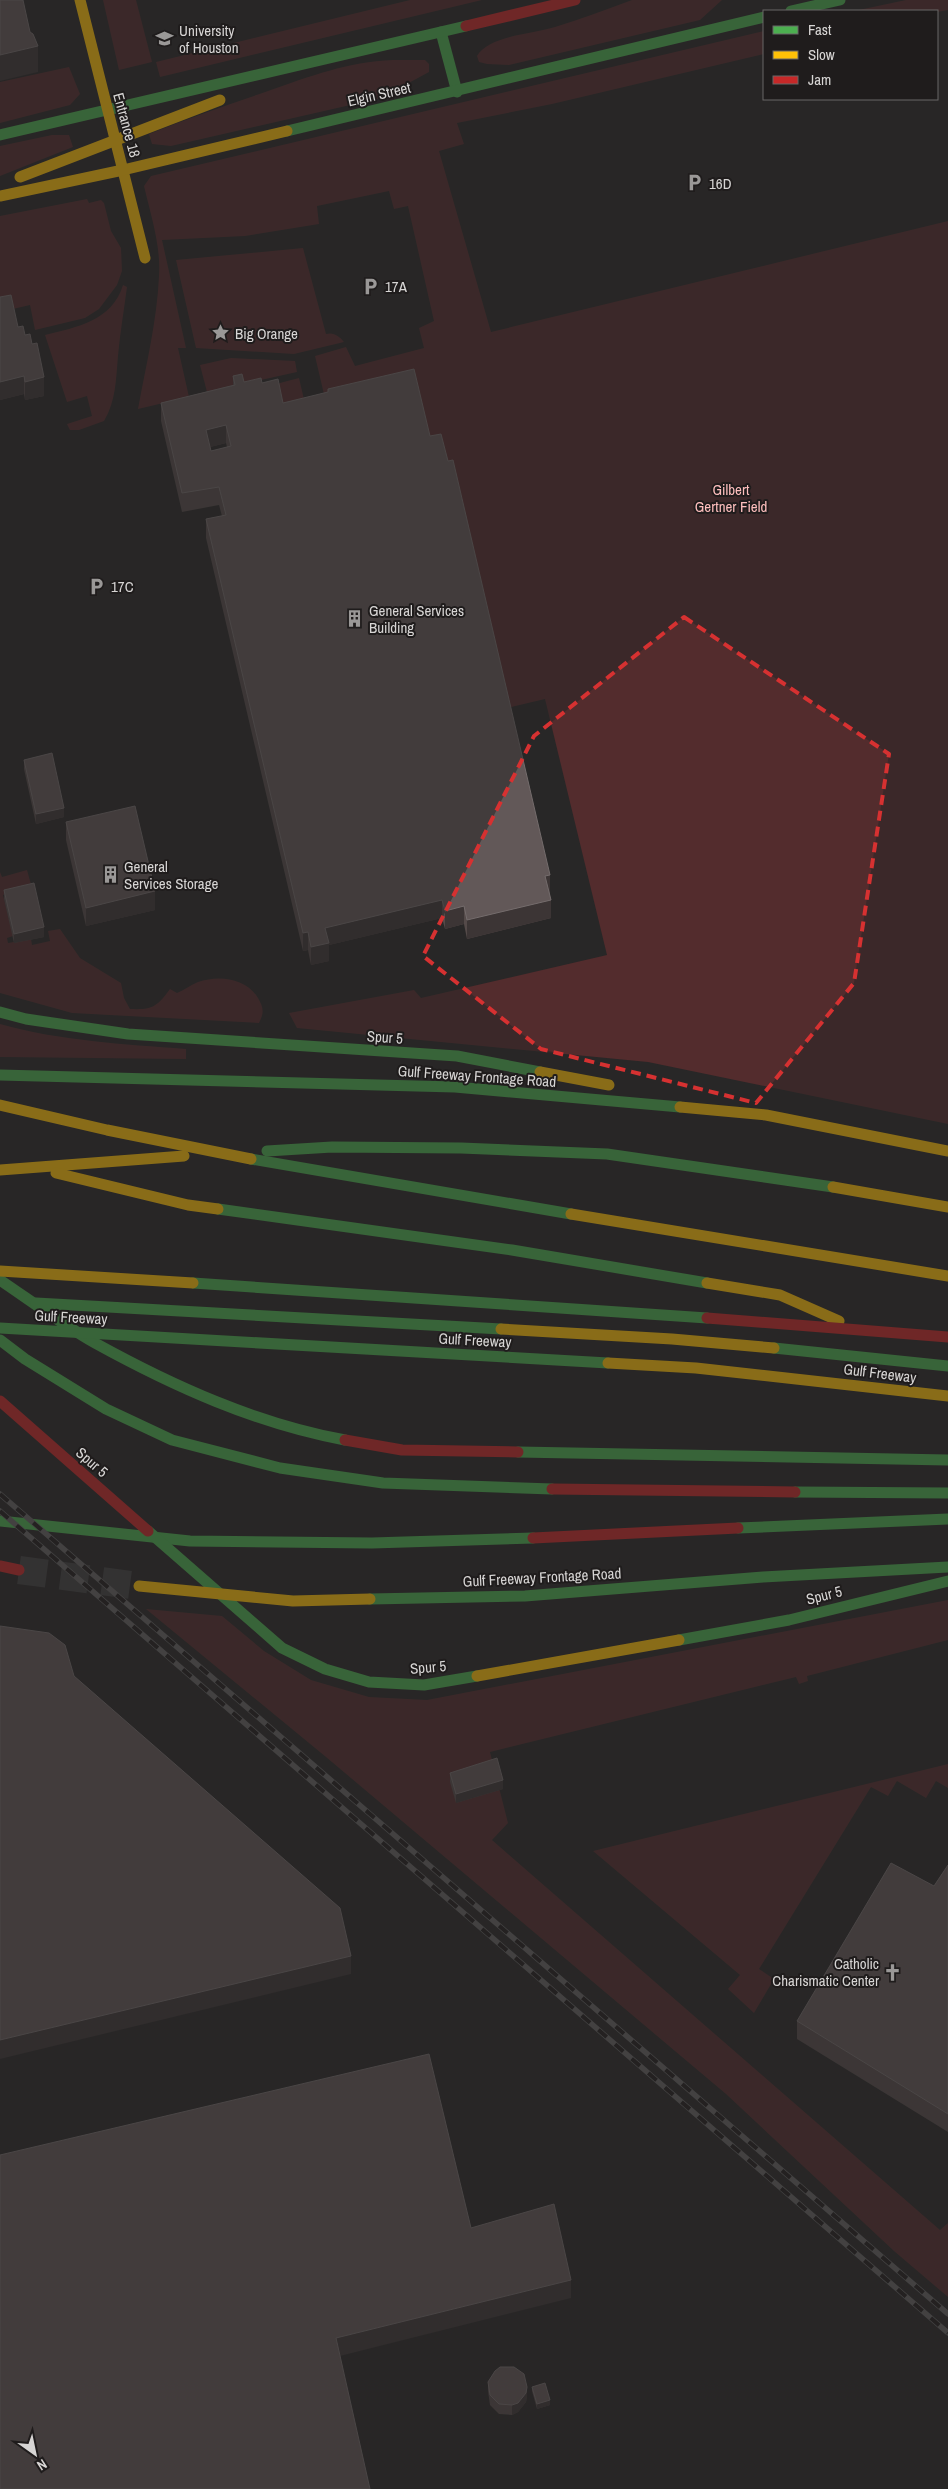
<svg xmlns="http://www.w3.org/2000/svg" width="948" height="2489" font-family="'Archivo Narrow',sans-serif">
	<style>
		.green { fill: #532c2d }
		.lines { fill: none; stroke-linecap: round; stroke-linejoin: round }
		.secondary-tunnel { stroke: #424141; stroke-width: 28; stroke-dasharray: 28 14; stroke-linecap: butt }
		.fast { stroke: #4caf50; stroke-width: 11 }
		.slow { stroke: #ffc107; stroke-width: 11 }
		.jam { stroke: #c62828; stroke-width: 11 }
		.rail-casing { stroke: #646363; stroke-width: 5.5 }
		.rail { stroke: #1f1c1c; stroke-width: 4; stroke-dasharray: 11; stroke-linecap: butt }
		.wall { fill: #544a49; fill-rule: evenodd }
		.shaded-wall { fill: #3c3535 }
		.building { fill: #625858; stroke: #746c6c; fill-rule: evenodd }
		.marked { fill: none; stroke: #d63131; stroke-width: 4; stroke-dasharray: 10 6; stroke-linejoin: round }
		.labels { text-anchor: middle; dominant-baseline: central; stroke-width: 4; stroke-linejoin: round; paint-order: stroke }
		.poi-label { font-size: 15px; fill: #d7d5d4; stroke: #1f1c1c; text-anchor: start }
		.street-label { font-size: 15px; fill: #d7d5d4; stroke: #1f1c1c }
		.park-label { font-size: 15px; fill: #fdbebd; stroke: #1f1c1c }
	</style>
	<rect width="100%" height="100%" fill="#282727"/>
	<!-- green -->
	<g class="green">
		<polygon points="103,0 136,0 152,62 119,70"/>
		<polygon points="410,0 482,0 160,77 156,62"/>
		<path d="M632,0h90l-22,20 -191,45 -22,-1 -8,-2 -2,-6c12,-21 57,-22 78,-29 26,-8 52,-18 77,-27z"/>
		<polygon points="906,0 948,0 948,10 937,12 854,11"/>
		<path d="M764,31v23l-212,50 -95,19 7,21 -25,7 52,181 457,-111v903l-300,-62 -351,-34 -8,-15 125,-23 7,8 186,-43 -62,-256 -38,9 -180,-301 -12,-51 31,-9 9,19 69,-18 -5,-20 15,-7 -26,-115 -14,3 -5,-18 -72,15 2,18 -74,12 -83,4 24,108h-8l11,49 -51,12c8,-44 19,-88 21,-133 2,-30 -8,-60 -15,-90l7,-10z"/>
		<path d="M393,60h32l4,4v8l-48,26 -210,48 -19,-2 -3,-10c39,-16 79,-29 119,-43 43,-15 79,-29 125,-31z"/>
		<polygon points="69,67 80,94 70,105 0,123 0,82"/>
		<polygon points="52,135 69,135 73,147 0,176 0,146"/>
		<polygon points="87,199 89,203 101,200 104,203 111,231 121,248 122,271 117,285 99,309 85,318 35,330 30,305 0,312 0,216"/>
		<path d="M303,248l23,86c8,-2 13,2 18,8l-50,12 -98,-6 -20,-88z"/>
		<path d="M123,285l4,2c-3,23 -7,46 -9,69 -2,23 -2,45 -14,65l-25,9h-9l-3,-6 25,-8 -5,-20 -20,6 -22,-67c32,-8 67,-14 78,-50z"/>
		<polygon points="231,358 295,361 297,372 207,392 200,365"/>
		<polygon points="299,378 306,408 282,415 245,392"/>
		<path d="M27,870l5,18 -29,7 10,41 -6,2 1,5 23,-4 1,6 18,-4 -2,-10 12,-2 20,29 41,25 3,15 6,11c22,1 27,-2 40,-20l7,4c7,-3 14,-8 21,-11 21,-7 48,-4 60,16 6,10 6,15 1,25l-187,-10 -72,-20v-121l2,5z"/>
		<path d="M0,1024c61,17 123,20 186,25v10l-186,-2z"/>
		<polygon points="948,1600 948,1640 807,1676 808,1681 799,1684 796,1677 490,1752 508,1823 492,1840 940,2230 948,2223 948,2297 894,2251 726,2094 326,1757 146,1609 222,1616 264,1651 311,1680 369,1697 427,1700"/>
		<polygon points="948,1764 948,1788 936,1781 926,1798 897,1781 888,1796 871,1787 759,1969 774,1979 754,2013 728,1989 740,1975 593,1851"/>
	</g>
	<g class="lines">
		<!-- secondary-tunnel -->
		<polyline class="secondary-tunnel" points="19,1570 139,1586"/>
		<!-- fast -->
		<g class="fast">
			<polyline points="791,11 840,0"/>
			<polyline points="441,32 457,92"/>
			<polyline points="287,131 764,17"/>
			<polyline points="0,135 466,26"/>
			<polyline points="0,1012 26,1019 128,1034 457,1056 540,1072"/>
			<polyline points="0,1075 455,1087 680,1107"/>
			<polyline points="267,1151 332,1147 461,1148 607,1154 833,1187"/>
			<polyline points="251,1159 571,1214"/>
			<polyline points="218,1209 512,1250 707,1283"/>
			<path d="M0,1280c31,21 62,44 95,63 78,43 162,81 250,97"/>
			<polyline points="193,1283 707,1318"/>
			<polyline points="36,1303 501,1329"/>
			<polyline points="0,1328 608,1363"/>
			<polyline points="0,1340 25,1359 106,1409 172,1440 280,1468 383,1483 552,1489"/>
			<polyline points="774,1348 948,1366"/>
			<polyline points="518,1452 948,1460"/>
			<polyline points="795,1492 948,1493"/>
			<polyline points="0,1521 190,1541 372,1543 533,1538"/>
			<polyline points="738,1528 948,1519"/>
			<polyline points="148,1531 282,1648 325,1669 369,1682 424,1685 477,1676"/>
			<polyline points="370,1599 525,1596 763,1577 948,1567"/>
			<polyline points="679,1640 789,1620 948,1581"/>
		</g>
		<!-- slow -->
		<g class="slow">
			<polyline points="80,0 145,258"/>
			<polyline points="20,177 220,100"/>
			<polyline points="0,196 123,170 287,131"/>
			<polyline points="540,1072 609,1085"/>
			<polyline points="0,1105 107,1130 251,1159"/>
			<polyline points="680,1107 766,1115 948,1151"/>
			<polyline points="0,1170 184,1156"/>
			<polyline points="56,1173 188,1205 218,1209"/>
			<polyline points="833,1187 948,1207"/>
			<polyline points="571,1214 948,1276"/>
			<polyline points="0,1271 193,1283"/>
			<polyline points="707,1283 780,1295 839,1321"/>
			<polyline points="501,1329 672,1339 774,1348"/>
			<polyline points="608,1363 696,1368 948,1396"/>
			<polyline points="139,1586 293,1601 370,1599"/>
			<polyline points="477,1676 679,1640"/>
		</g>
		<!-- jam -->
		<g class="jam">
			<polyline points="466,26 575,0"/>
			<polyline points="707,1318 948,1337"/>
			<polyline points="0,1401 148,1531"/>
			<polyline points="345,1440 402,1450 518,1452"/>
			<polyline points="552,1489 795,1492"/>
			<polyline points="533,1538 738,1528"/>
			<polyline points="0,1566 19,1570"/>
		</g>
		<defs>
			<g id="rail">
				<polyline points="0,1494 948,2314"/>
				<polyline points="0,1511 948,2333"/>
			</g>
		</defs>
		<!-- rail casing -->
		<use href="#rail" class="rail-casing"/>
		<!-- rail -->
		<use href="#rail" class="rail"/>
	</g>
	<!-- wall -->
	<g class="wall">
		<polygon points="0,297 18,327 25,335 44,396 25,400 24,394 0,400"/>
		<path d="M233,376l11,6 18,1 21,20 45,-11v-3l102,47 120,457h-1l2,25 -84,21 -3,-15 -19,5 -3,-11 -113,27v16l-18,4 -3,-15 -5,1 -97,-413v-19l16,-3 -3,-11 -37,7 -21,-91v-18l72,-18zM226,443l1,4 -16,4 -1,-4z"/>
		<polygon points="24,760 64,817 36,824 24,769"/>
		<polygon points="66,822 155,910 86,926 66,840"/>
		<polygon points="4,890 44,937 14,943 4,899"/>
		<polygon points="450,1773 503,1789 456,1803 450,1782"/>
		<polygon points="948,1865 948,2132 797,2039 797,2021 934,1886"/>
		<polygon points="488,2382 527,2396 526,2402 518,2412 512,2415 499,2414 490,2405 488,2391"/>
		<polygon points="532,2387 550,2405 537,2409 532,2391"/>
	</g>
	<!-- shaded-wall -->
	<g class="shaded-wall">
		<polygon points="38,46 38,72 0,81 0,55"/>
		<polygon points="24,376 24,394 0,400 0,382"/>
		<polygon points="44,377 44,396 25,400 25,382"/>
		<polygon points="226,425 226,443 206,448 206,430"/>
		<polygon points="64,808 64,817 36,824 36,814"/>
		<polygon points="550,875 550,893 545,894 545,876"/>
		<polygon points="155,891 155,910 86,926 86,908"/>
		<polygon points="442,900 442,918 329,945 329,961 311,965 311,947 325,928"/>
		<polygon points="551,900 551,918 467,939 467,920"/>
		<polygon points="464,906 464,924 445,929 445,911"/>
		<polygon points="44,927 44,937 14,943 14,934"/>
		<polygon points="308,932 308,950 303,951 303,933"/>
		<polygon points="503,1780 503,1789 456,1803 456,1794"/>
		<polygon points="351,1956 351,1974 0,2059 0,2040"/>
		<polygon points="571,2280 571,2298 336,2357 336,2338"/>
		<polygon points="527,2387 527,2396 526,2402 518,2412 512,2415 512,2405"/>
		<polygon points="550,2400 550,2405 537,2409 537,2404"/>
	</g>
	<!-- building -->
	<g class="building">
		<polygon points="0,0 23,0 30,32 33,34 38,46 0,55"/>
		<polygon points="11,295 18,327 23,326 25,335 30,334 32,344 37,343 44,377 25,382 24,376 0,382 0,297"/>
		<path d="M414,369l16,67 11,-2 7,27 5,-1 97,415 -5,1 6,24 -84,20 -3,-14 -19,5 -3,-11 -117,28 4,15 -18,4 -3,-15 -5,1 -97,-414 20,-4 -7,-28 -37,6 -21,-90 74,-18 -2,-9 9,-2 2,8 17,-4 1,5 16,-4 5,24 45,-11v-3zM226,425l5,21 -20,5 -5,-21z"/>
		<polygon points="52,753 64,808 36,814 24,760"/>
		<polygon points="135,806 155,891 86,908 66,822"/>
		<polygon points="34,883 44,927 14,934 4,890"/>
		<polygon points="0,1626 49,1633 65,1645 74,1676 340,1908 351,1956 0,2040"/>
		<polygon points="497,1758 503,1780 456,1794 450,1773"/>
		<polygon points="891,1863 934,1886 948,1865 948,2114 797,2021"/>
		<polygon points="429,2054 471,2228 554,2204 571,2280 336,2338 370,2489 0,2489 0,2155"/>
		<polygon points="500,2367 514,2367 524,2374 527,2387 526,2393 518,2403 512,2405 499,2404 490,2395 488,2382 495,2371"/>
		<polygon points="545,2383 550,2400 537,2404 532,2387"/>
	</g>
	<!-- marked area -->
	<path d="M0 0H948V2489H0ZM684,617l205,137 -35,229 -98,120 -215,-54 -118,-93 111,-220z" fill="#282727" fill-opacity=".55" fill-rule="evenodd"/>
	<path class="marked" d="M684,617l205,137 -35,229 -98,120 -215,-54 -118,-93 111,-220z"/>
	<!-- icons -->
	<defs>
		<symbol id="university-bare" viewBox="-9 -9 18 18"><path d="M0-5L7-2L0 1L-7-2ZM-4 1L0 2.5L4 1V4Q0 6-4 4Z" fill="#9a9897" stroke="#1f1c1c" stroke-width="2.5" paint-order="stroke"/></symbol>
		<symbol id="parking-bare" viewBox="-9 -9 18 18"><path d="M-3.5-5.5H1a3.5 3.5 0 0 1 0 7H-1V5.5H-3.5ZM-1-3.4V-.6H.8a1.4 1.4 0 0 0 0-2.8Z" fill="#9a9897" stroke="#1f1c1c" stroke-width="2.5" paint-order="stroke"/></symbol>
		<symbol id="sight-bare" viewBox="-9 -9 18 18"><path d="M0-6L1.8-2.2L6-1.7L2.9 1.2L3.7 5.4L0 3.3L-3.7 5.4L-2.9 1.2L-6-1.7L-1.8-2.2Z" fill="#9a9897" stroke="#1f1c1c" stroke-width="2.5" paint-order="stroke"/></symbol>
		<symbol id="building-bare" viewBox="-9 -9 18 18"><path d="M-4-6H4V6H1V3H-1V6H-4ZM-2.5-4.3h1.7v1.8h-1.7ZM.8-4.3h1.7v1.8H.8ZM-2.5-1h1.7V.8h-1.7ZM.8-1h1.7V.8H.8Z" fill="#9a9897" stroke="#1f1c1c" stroke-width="2.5" paint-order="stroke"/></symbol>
		<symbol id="church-bare" viewBox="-9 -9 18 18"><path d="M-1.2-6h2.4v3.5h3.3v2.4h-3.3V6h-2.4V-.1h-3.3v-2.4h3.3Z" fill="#9a9897" stroke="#1f1c1c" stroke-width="2.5" paint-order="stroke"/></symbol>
	</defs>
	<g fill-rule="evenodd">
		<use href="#university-bare" x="152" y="26" width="25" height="25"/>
		<use href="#parking-bare" x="682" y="170" width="25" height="25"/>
		<use href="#parking-bare" x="358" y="274" width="25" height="25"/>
		<use href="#sight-bare" x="208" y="320" width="25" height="25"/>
		<use href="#parking-bare" x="84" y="574" width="25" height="25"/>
		<use href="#building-bare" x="342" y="606" width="25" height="25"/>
		<use href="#building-bare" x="98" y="862" width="25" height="25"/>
		<use href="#church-bare" x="880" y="1960" width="25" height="25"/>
	</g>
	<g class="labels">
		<!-- poi labels -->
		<g class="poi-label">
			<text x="179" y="30">University<tspan x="179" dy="17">of Houston</tspan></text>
			<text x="709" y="183">16D</text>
			<text x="385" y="286">17A</text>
			<text x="235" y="333">Big Orange</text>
			<text x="111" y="586">17C</text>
			<text x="369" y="610">General Services<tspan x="369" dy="17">Building</tspan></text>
			<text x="124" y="866">General<tspan x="124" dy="17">Services Storage</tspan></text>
			<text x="879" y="1963" text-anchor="end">Catholic<tspan x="879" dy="17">Charismatic Center</tspan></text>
		</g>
		<!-- street labels -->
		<g class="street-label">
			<text transform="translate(379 94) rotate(-13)">Elgin Street</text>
			<text transform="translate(127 125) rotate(75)">Entrance 18</text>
			<text transform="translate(385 1037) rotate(4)">Spur 5</text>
			<text transform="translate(477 1076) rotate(4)">Gulf Freeway Frontage Road</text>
			<text transform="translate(71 1317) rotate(3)">Gulf Freeway</text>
			<text transform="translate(475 1340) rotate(3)">Gulf Freeway</text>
			<text transform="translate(880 1373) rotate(7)">Gulf Freeway</text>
			<text transform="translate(92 1462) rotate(41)">Spur 5</text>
			<text transform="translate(542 1577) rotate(-3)">Gulf Freeway Frontage Road</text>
			<text transform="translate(824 1595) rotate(-14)">Spur 5</text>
			<text transform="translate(428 1667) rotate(-5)">Spur 5</text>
		</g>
		<!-- park labels -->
		<g class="park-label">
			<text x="731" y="489">Gilbert<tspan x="731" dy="17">Gertner Field</tspan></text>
		</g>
	</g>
	<!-- legend -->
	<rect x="763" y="10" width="175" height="90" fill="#1f1c1c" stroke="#696666"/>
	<rect x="773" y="26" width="25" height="8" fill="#4caf50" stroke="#696666"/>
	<text x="808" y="35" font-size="15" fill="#d7d5d4">Fast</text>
	<rect x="773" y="51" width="25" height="8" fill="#ffc107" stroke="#696666"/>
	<text x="808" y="60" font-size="15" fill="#d7d5d4">Slow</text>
	<rect x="773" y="76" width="25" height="8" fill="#c62828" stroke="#696666"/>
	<text x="808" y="85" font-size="15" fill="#d7d5d4">Jam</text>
	<!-- north arrow -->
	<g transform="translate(35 2454) rotate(147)" stroke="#1f1c1c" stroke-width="4" paint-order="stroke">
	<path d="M0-4L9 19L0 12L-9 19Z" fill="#d7d5d4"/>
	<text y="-8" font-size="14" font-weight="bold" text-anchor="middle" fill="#d7d5d4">N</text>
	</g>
</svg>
